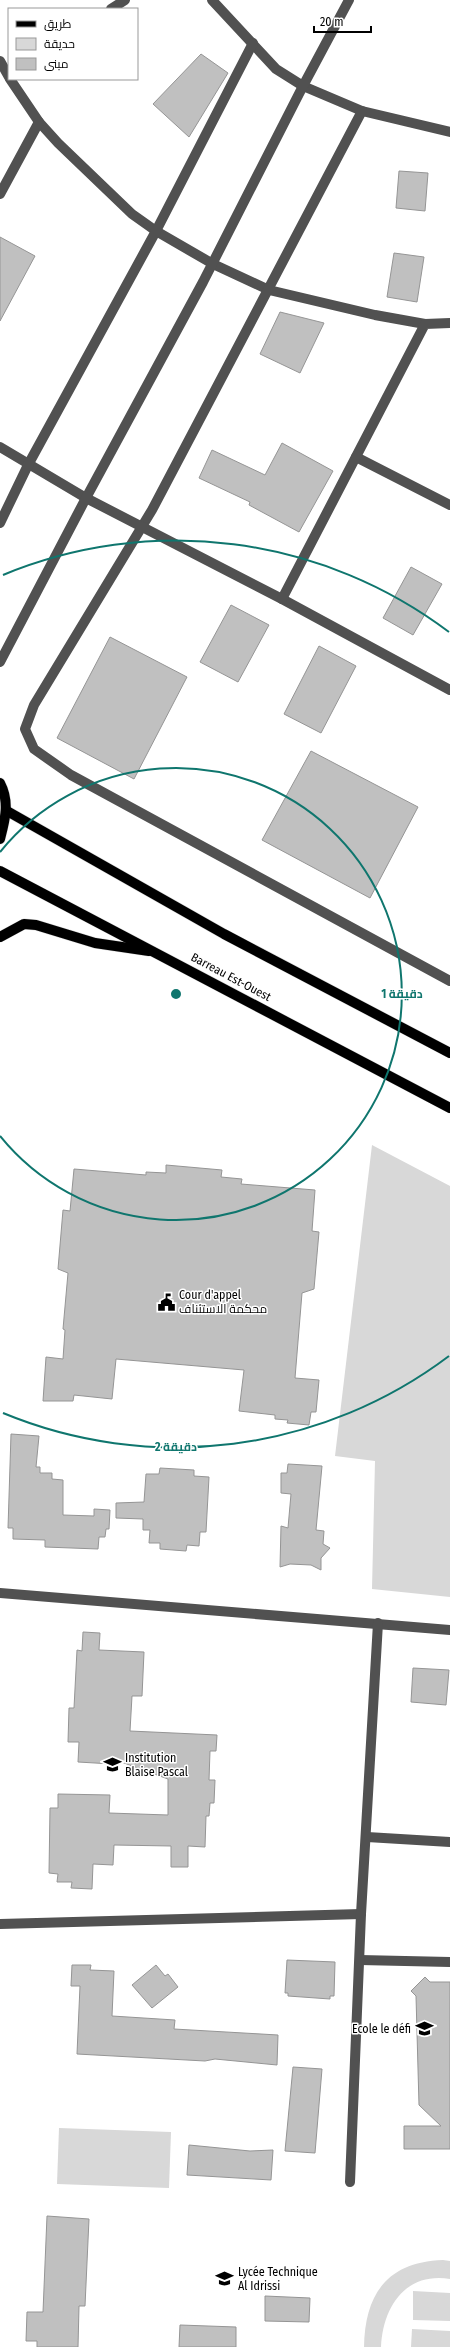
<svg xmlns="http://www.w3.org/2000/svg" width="450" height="2347" font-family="'Fira Sans Condensed',Cairo,sans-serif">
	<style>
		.green { fill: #d8d8d8 }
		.building { fill: #c0c0c0; stroke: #959595 }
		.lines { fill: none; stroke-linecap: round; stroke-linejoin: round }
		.major-casing { stroke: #dbdbdb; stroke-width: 11 }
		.minor { stroke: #515151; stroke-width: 10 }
		.major { stroke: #000; stroke-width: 10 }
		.ring { fill: none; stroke: #0f766e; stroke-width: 2 }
		.labels { text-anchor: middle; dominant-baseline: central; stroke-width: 3; stroke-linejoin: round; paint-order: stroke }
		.street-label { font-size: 12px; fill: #000; stroke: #fff }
		.poi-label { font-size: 12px; fill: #000; stroke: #fff; text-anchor: start }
		.centre { fill: #0f766e; stroke: #fff; stroke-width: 2 }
		.ring-label { font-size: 12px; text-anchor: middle; font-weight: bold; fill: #0f766e; stroke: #fff; stroke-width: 3; stroke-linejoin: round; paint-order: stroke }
	</style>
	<rect width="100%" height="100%" fill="#fff"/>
	<!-- green -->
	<g class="green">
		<polygon points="372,1145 450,1186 450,1597 372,1589 375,1461 335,1456"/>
		<polygon points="59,2128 171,2132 169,2188 57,2184"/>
		<path d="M443,2260l7,1v18c-45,-7 -67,28 -69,68h-17c1,-53 23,-85 79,-87z"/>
		<polygon points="413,2291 450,2293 450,2321 413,2320"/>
		<polygon points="412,2329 450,2331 450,2347 411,2347"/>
	</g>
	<!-- building -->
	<g class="building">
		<polygon points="201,54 228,73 189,137 153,104"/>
		<polygon points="399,171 428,173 425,211 396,208"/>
		<polygon points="0,237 35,256 0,321"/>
		<polygon points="394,253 424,257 417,302 387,297"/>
		<polygon points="280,312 324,323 300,373 260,354"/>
		<polygon points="282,443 333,471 299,532 249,505 250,502 199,478 212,450 265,475"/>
		<polygon points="411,567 442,584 413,635 383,618"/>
		<polygon points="231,605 269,625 238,682 200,662"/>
		<polygon points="110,637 187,677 134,779 57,738"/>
		<polygon points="319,646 356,666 321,733 284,714"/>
		<polygon points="311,751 418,807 370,898 262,840"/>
		<polygon points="166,1165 222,1170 221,1177 242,1179 241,1184 315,1190 312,1231 319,1232 314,1289 302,1293 295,1378 319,1380 316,1412 311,1412 309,1425 287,1423 288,1420 275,1419 275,1415 239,1411 244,1370 116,1359 112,1399 74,1395 73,1401 43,1401 46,1357 63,1359 65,1330 63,1329 68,1273 58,1269 63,1210 70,1211 74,1169 146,1175 146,1172 166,1173"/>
		<polygon points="11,1434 39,1436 36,1467 40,1467 40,1473 52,1473 52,1479 63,1480 63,1515 94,1516 94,1509 110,1510 109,1529 106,1529 105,1537 99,1537 98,1549 45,1547 45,1540 13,1539 13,1528 8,1528"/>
		<polygon points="288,1464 322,1466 316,1530 324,1531 323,1544 330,1548 321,1558 321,1570 311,1565 290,1564 280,1567 281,1526 288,1528 291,1494 281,1493 281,1473 287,1473"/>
		<polygon points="160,1468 194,1470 194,1476 209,1477 206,1532 200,1532 199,1546 187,1545 186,1551 160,1549 160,1543 149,1543 150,1530 143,1530 143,1519 116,1518 116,1503 144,1502 146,1474 159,1474"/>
		<polygon points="83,1632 100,1633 99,1650 144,1652 142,1696 132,1696 130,1731 217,1735 216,1751 210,1751 209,1780 215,1780 214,1803 210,1803 209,1816 206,1816 205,1847 188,1846 188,1867 171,1867 171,1846 114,1845 113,1865 93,1864 92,1889 71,1888 72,1882 57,1882 58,1874 49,1873 50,1808 58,1808 58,1794 110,1795 109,1813 168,1815 168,1779 113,1759 112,1764 78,1762 79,1742 68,1742 69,1708 74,1708 77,1650 82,1651"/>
		<polygon points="413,1668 449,1670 446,1705 411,1702"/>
		<polygon points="287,1960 335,1962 334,1996 330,1996 330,1999 288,1996 288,1993 285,1993"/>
		<polygon points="72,1965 91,1965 90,1970 114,1971 112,2016 175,2020 174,2029 278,2035 277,2065 215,2059 205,2061 77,2054 80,1986 71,1986"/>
		<polygon points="156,1965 165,1976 168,1974 178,1987 152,2008 132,1985"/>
		<polygon points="425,1977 430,1982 450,1982 450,2149 404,2149 404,2126 441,2126 419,2105 416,1996 411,1991"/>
		<polygon points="293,2067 322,2069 315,2153 285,2151"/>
		<polygon points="189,2145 250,2151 273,2150 271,2180 187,2175"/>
		<polygon points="47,2216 89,2219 85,2306 79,2306 78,2347 37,2347 37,2341 26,2341 27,2312 43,2312"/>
		<polygon points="265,2296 310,2298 309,2322 265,2321"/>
		<polygon points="180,2325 236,2327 236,2347 179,2347"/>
	</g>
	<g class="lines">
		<defs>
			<g id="major">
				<path d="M0,783c10,19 5,37 0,56"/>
				<polyline points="7,811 224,934 450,1053"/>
				<polyline points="0,871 450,1108"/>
				<polyline points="0,937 24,924 36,925 95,943 149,951"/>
			</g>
		</defs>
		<!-- major casing -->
		<use href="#major" class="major-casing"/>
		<!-- minor -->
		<g class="minor">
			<polyline points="212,0 276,69 303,86 362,111 450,132"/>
			<polyline points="111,9 125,0"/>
			<polyline points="0,61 9,77"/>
			<polyline points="10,79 39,122 58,143 132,214 156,231 213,264 269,290 375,315 425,324"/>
			<polyline points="362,111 152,510 34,705 25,729 34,749 71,775 450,981"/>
			<polyline points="0,194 39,122"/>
			<polyline points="0,447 86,498 282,599 450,690"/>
			<polyline points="356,457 450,505"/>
			<polyline points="0,523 28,465 156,231 253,43"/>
			<polyline points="282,599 425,324 450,323"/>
			<polyline points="0,662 86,498 203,282 303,86 349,0"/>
			<polyline points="0,1593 450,1630"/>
			<polyline points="367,1837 450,1842"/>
			<polyline points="0,1924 361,1914"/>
			<polyline points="360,1960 450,1962"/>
			<polyline points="350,2182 361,1914 378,1623"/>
		</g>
		<!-- major -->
		<use href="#major" class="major"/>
	</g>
	<!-- distance rings -->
	<g class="ring">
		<path d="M0 852A226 226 0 1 1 0 1136"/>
		<path d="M449 1356A453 453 0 0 1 3 1413M3 575A453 453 0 0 1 449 632"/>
	</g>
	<!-- icons -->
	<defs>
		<symbol id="civic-bare" viewBox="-9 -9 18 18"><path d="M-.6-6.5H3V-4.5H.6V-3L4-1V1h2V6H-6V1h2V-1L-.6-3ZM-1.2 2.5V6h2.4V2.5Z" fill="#000" stroke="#fff" stroke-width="2.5" paint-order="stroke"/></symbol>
		<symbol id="school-bare" viewBox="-9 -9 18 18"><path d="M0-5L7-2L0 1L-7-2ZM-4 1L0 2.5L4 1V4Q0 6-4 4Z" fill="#000" stroke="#fff" stroke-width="2.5" paint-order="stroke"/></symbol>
		<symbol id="university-bare" viewBox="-9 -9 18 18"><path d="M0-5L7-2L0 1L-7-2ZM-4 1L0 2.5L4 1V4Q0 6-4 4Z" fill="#000" stroke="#fff" stroke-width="2.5" paint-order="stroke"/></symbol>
	</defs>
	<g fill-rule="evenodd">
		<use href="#civic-bare" x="154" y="1290" width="25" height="25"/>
		<use href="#school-bare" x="100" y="1752" width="25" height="25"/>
		<use href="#school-bare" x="412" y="2016" width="25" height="25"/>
		<use href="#university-bare" x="212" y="2266" width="25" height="25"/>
	</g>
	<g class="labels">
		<!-- street labels -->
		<g class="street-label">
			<text transform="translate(231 977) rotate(28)">Barreau Est-Ouest</text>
		</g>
		<!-- poi labels -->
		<g class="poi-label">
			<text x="179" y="1295">Cour d'appel<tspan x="179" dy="14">محكمة الاستئناف</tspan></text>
			<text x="125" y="1758">Institution<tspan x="125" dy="14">Blaise Pascal</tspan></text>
			<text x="411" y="2029" text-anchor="end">Ecole le défi</text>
			<text x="238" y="2272">Lycée Technique<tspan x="238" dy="14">Al Idrissi</tspan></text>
		</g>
	</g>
	<circle cx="176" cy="994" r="6" class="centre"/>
	<g class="ring-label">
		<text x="402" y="998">1 دقيقة</text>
		<text x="176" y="1451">2 دقيقة</text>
	</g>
	<!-- legend -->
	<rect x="8" y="8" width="130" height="72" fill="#ffffff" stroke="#999999"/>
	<rect x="16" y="21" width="20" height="6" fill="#000000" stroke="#999999"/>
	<text x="44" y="28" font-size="12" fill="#000000">طريق</text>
	<rect x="16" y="38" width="20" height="12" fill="#d8d8d8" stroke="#999999"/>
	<text x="44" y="48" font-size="12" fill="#000000">حديقة</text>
	<rect x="16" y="58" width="20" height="12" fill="#c0c0c0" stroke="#999999"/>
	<text x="44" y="68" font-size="12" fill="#000000">مبنى</text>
	<!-- scale -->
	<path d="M314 26v6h57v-6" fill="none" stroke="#000000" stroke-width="2"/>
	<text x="320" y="26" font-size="12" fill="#000000" stroke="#ffffff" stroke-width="3" paint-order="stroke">20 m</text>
</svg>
